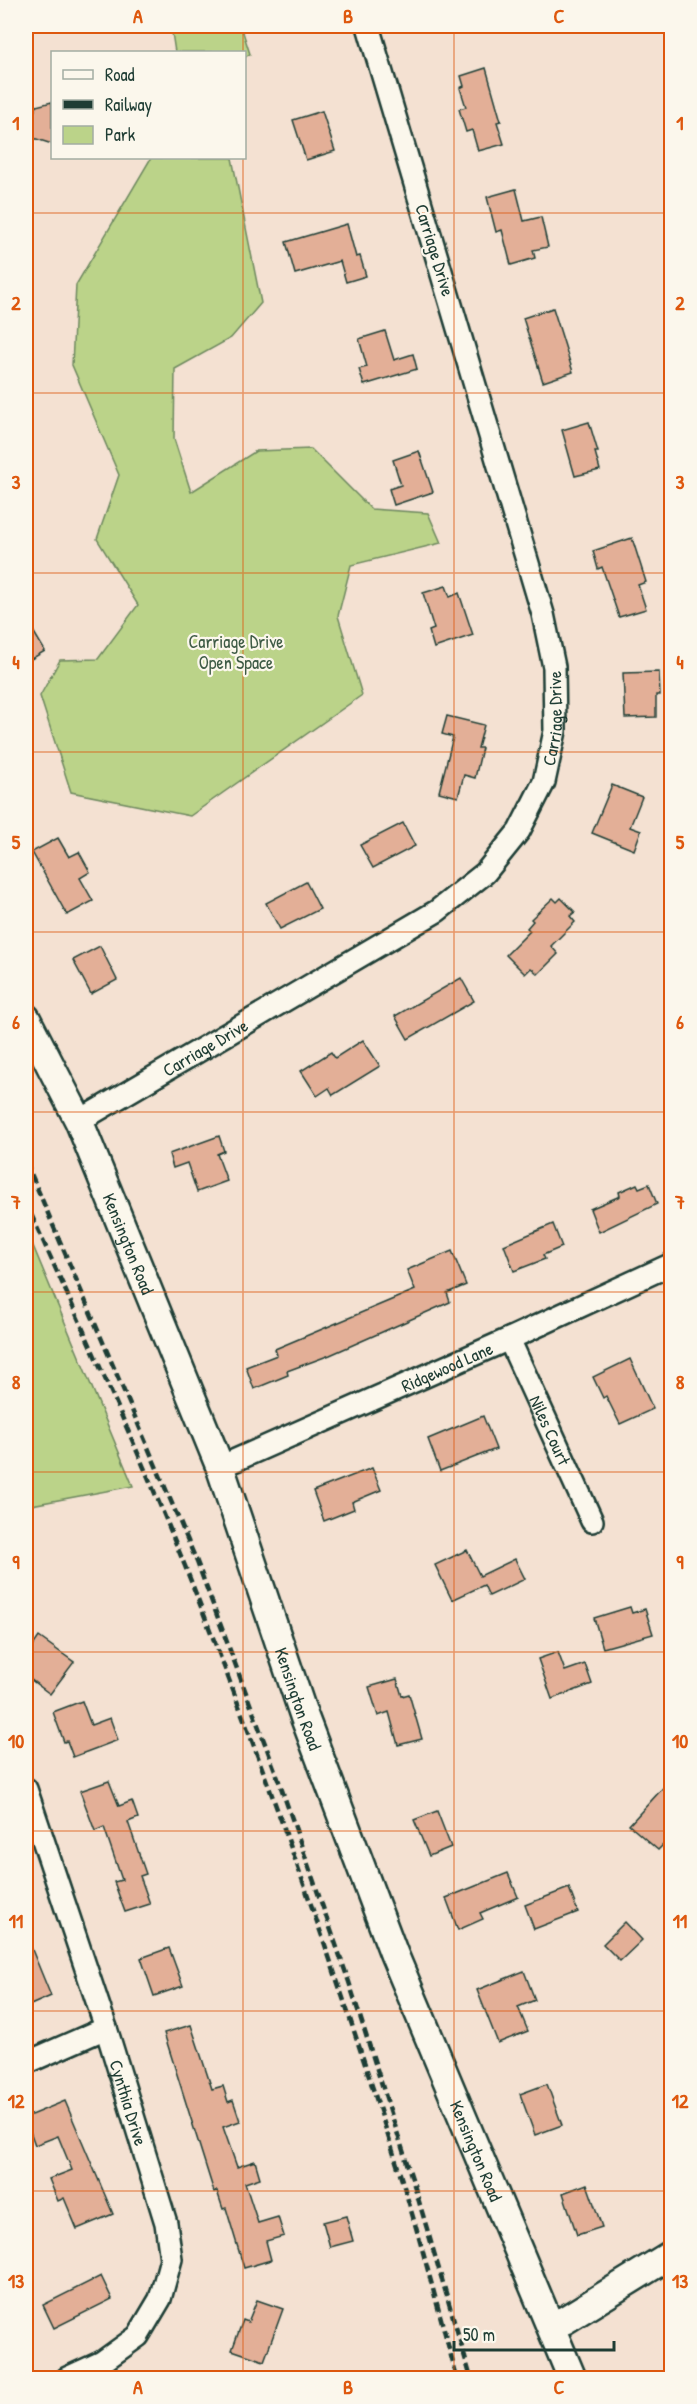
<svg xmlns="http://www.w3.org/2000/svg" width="697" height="2404" font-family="'Patrick Hand',sans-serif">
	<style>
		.green { fill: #bbd389; stroke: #6d885e; stroke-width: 1.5 }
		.building { fill: #e3af97; stroke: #1f3d34; stroke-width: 1.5 }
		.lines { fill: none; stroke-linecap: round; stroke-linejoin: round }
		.minor-casing { stroke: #1f3d34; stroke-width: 26 }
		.tertiary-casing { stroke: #1f3d34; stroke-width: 32 }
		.minor { stroke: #fbf7ec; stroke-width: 21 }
		.tertiary { stroke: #fbf7ec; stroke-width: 27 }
		.rail { stroke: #1f3d34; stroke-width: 4.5; stroke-dasharray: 9 4.5; stroke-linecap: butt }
		.grid { fill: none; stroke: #de580e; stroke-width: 1.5; stroke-opacity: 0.55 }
		.labels { text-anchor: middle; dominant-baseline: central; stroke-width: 4.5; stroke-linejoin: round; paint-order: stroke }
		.street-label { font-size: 18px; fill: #1f3d34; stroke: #fbf7ec }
		.park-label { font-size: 18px; fill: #3e5b45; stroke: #fbf7ec }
		.neatline { fill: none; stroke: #de580e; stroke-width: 2 }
		.grid-label { font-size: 20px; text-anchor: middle; font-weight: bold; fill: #de580e }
	</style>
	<rect width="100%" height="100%" fill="#f4e1d2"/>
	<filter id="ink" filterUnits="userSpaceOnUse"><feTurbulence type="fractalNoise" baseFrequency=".0167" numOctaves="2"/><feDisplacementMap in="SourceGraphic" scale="12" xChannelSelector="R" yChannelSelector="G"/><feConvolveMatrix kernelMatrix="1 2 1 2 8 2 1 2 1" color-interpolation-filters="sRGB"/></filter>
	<g filter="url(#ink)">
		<!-- green -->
		<g class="green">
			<polygon points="171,26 241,26 250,54 245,57 244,52 175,52"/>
			<polygon points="151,158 232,158 261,303 231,338 175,369 174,439 191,492 256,451 311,449 371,509 428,513 441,543 351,565 338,616 362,695 190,816 71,792 40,696 60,660 98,659 138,605 97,539 119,475 72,365 76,285"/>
			<polygon points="26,1229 133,1486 26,1506"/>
		</g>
		<!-- building -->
		<g class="building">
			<polygon points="486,68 501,121 497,122 504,144 478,151 472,130 466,132 459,109 466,107 460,88 464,86 461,76"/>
			<polygon points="52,102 52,144 27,136 36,106"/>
			<polygon points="322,111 335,151 306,160 293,120"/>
			<polygon points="516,189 524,221 541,217 548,247 533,250 535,258 511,265 502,230 496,232 487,197"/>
			<polygon points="347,224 356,257 360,256 366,276 346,282 340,261 295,274 286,242"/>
			<polygon points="553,308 573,372 543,382 523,318"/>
			<polygon points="385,331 394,360 413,354 417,369 364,385 359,369 367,367 359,339"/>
			<polygon points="589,422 598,452 595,452 600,470 575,476 562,430"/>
			<polygon points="419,451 433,492 394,505 389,489 401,485 393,460"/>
			<polygon points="632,538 646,582 638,585 646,609 619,617 602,567 598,569 593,551"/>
			<polygon points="446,586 450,597 459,593 473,635 434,648 429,631 434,629 423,593"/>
			<polygon points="26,619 45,651 26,662"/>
			<polygon points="659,672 660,695 656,695 656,717 625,718 623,673"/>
			<polygon points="447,716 484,725 478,748 482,748 475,778 464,775 458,797 439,792 453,737 442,734"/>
			<polygon points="612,785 642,797 630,827 641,831 634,850 592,833"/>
			<polygon points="403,823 415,846 373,868 360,845"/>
			<polygon points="58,838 69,857 79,852 90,872 80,878 93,901 67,915 32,852"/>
			<polygon points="306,882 320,909 280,929 266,903"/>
			<polygon points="553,898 557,902 561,898 575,912 570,916 575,922 551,946 558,954 538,974 531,968 525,974 506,955 530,931 527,928 533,921 531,919"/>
			<polygon points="100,946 117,980 91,994 73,960"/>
			<polygon points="461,978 474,1001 408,1039 395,1016"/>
			<polygon points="363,1040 380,1066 333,1095 329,1088 317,1096 301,1071 331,1052 335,1058"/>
			<polygon points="219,1136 224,1151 217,1154 227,1181 197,1192 187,1163 173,1168 169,1154"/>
			<polygon points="637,1184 639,1188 649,1184 657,1204 599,1232 590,1209 620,1196 619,1192"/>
			<polygon points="553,1224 562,1247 543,1255 545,1259 514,1271 504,1245"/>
			<polygon points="452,1251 466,1285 447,1293 450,1302 330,1355 287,1371 288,1375 254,1389 246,1367 277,1355 275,1349 415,1290 407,1270"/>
			<polygon points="630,1359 653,1409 620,1424 606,1396 603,1398 593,1377"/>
			<polygon points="483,1416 496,1449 440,1471 428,1439"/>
			<polygon points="372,1468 381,1490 352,1502 354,1509 324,1521 313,1491"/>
			<polygon points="467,1550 480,1576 515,1559 525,1579 489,1596 484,1585 452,1600 435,1565"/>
			<polygon points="630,1607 632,1613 645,1609 653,1634 603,1648 594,1618"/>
			<polygon points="39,1637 74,1662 50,1694 26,1676 26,1656"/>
			<polygon points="558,1652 565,1671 585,1664 592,1684 552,1699 538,1659"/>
			<polygon points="397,1679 402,1696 409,1694 422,1739 398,1745 389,1712 378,1716 369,1687"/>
			<polygon points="82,1701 91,1725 110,1718 118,1740 73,1757 67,1741 64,1742 53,1712"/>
			<polygon points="672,1778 672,1836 658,1850 629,1825"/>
			<polygon points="109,1781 119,1806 132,1801 138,1818 128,1822 146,1874 140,1876 150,1904 125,1912 114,1882 122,1880 104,1827 95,1831 80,1791"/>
			<polygon points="437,1811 451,1847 429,1856 414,1820"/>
			<polygon points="508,1873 518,1897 480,1913 483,1919 458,1930 446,1898"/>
			<polygon points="569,1888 578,1912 534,1929 525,1905"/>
			<polygon points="625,1922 642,1940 620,1961 603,1944"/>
			<polygon points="26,1935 51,1996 26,2007"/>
			<polygon points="169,1948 183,1986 154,1996 141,1958"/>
			<polygon points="524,1971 535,2000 518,2007 528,2031 498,2043 477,1990"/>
			<polygon points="191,2025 212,2089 223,2086 228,2102 233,2100 240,2121 223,2127 237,2167 255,2161 260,2178 245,2183 258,2223 278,2217 284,2236 266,2241 271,2260 244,2268 226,2208 223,2209 217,2191 214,2192 164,2033"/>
			<polygon points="547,2084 562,2125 535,2135 520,2094"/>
			<polygon points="65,2101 113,2214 77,2229 64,2198 58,2201 49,2179 72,2170 58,2136 35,2145 26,2120 26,2117"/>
			<polygon points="587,2184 602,2227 577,2235 563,2193"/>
			<polygon points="346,2216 353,2241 330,2247 323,2222"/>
			<polygon points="101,2276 112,2299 54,2328 43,2305"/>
			<polygon points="257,2300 283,2309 264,2361 232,2350 243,2320 248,2322"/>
		</g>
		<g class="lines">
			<defs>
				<g id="minor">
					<path id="s1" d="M79,1121l358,-210 48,-38 34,-42 25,-49 11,-51 -1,-64 -11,-53 -175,-588"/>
					<path id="s2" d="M509,1339l83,182"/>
					<path id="s3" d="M220,1467l289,-128 163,-75"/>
					<path id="s4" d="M26,1789l80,239 60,195 5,36 -11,40 -22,37 -36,26 -35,16"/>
					<polyline points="26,2063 106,2028"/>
				</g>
				<g id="tertiary">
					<path id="s5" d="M26,1018l53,103 141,346 84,249 90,238 178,424"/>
					<polyline points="551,2325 565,2320 672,2254"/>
				</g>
			</defs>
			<!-- minor casing -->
			<use href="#minor" class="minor-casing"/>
			<!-- tertiary casing -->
			<use href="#tertiary" class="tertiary-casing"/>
			<!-- minor -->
			<use href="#minor" class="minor"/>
			<!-- tertiary -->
			<use href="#tertiary" class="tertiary"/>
			<!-- rail -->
			<g class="rail">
				<polyline points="26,1162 197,1562 276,1773 349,1982 415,2188 471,2378"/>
				<path d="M26,1203c54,120 110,241 159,363 81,205 155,414 220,624 19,63 35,126 52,188"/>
			</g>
		</g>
	</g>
	<!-- grid -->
	<path class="grid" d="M243,26v26M454,26v2352M243,158v2220M26,213h646M26,393h646M26,573h646M26,752h646M26,932h646M26,1112h646M26,1292h646M26,1472h646M26,1652h646M26,1831h646M26,2011h646M26,2191h646"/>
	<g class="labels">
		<!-- street labels -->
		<g class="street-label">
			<text transform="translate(435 250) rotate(73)">Carriage Drive</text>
			<text stroke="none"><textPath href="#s1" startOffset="650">Carriage Drive</textPath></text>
			<text stroke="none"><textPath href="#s1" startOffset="146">Carriage Drive</textPath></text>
			<text stroke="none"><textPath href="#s5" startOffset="248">Kensington Road</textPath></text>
			<text stroke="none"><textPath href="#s3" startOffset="248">Ridgewood Lane</textPath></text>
			<text stroke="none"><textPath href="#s2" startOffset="100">Niles Court</textPath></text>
			<text stroke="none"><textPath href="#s5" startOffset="734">Kensington Road</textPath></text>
			<text stroke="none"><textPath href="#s4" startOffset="330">Cynthia Drive</textPath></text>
			<text stroke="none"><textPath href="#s5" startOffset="1220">Kensington Road</textPath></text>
		</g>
		<!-- park labels -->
		<g class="park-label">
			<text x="236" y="641">Carriage Drive<tspan x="236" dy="21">Open Space</tspan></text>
		</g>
	</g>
	<!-- margin -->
	<rect width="697" height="2404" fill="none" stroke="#fbf7ec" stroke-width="66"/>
	<!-- legend -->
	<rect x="51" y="51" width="195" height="108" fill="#fbf7ec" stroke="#a3ada2" stroke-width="1.5"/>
	<rect x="63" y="70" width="30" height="9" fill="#fbf7ec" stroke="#a3ada2" stroke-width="1.5"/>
	<text x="105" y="81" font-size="18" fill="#1f3d34">Road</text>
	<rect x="63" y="100" width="30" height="9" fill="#1f3d34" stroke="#a3ada2" stroke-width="1.5"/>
	<text x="105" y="111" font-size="18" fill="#1f3d34">Railway</text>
	<rect x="63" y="126" width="30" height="18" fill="#bbd389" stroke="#a3ada2" stroke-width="1.5"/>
	<text x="105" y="141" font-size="18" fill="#1f3d34">Park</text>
	<!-- scale -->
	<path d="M454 2341v9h160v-9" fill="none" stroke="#1f3d34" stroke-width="3"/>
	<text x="463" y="2341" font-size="18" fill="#1f3d34" stroke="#fbf7ec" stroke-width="4.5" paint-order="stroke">50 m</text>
	<rect x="33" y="33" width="631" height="2338" class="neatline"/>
	<g class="grid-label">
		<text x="138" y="23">A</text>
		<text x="348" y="23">B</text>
		<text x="559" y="23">C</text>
		<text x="16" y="130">1</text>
		<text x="680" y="130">1</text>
		<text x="16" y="310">2</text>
		<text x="680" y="310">2</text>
		<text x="16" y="489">3</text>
		<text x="680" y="489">3</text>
		<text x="16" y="669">4</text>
		<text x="680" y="669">4</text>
		<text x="16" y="849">5</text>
		<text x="680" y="849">5</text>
		<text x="16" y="1029">6</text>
		<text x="680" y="1029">6</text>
		<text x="16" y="1209">7</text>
		<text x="680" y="1209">7</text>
		<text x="16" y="1389">8</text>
		<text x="680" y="1389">8</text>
		<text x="16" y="1569">9</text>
		<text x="680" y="1569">9</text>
		<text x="16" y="1748">10</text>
		<text x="680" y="1748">10</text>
		<text x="16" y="1928">11</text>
		<text x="680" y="1928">11</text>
		<text x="16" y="2108">12</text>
		<text x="680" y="2108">12</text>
		<text x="16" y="2288">13</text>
		<text x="680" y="2288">13</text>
		<text x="138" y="2394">A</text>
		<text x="348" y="2394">B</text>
		<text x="559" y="2394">C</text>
	</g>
</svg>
